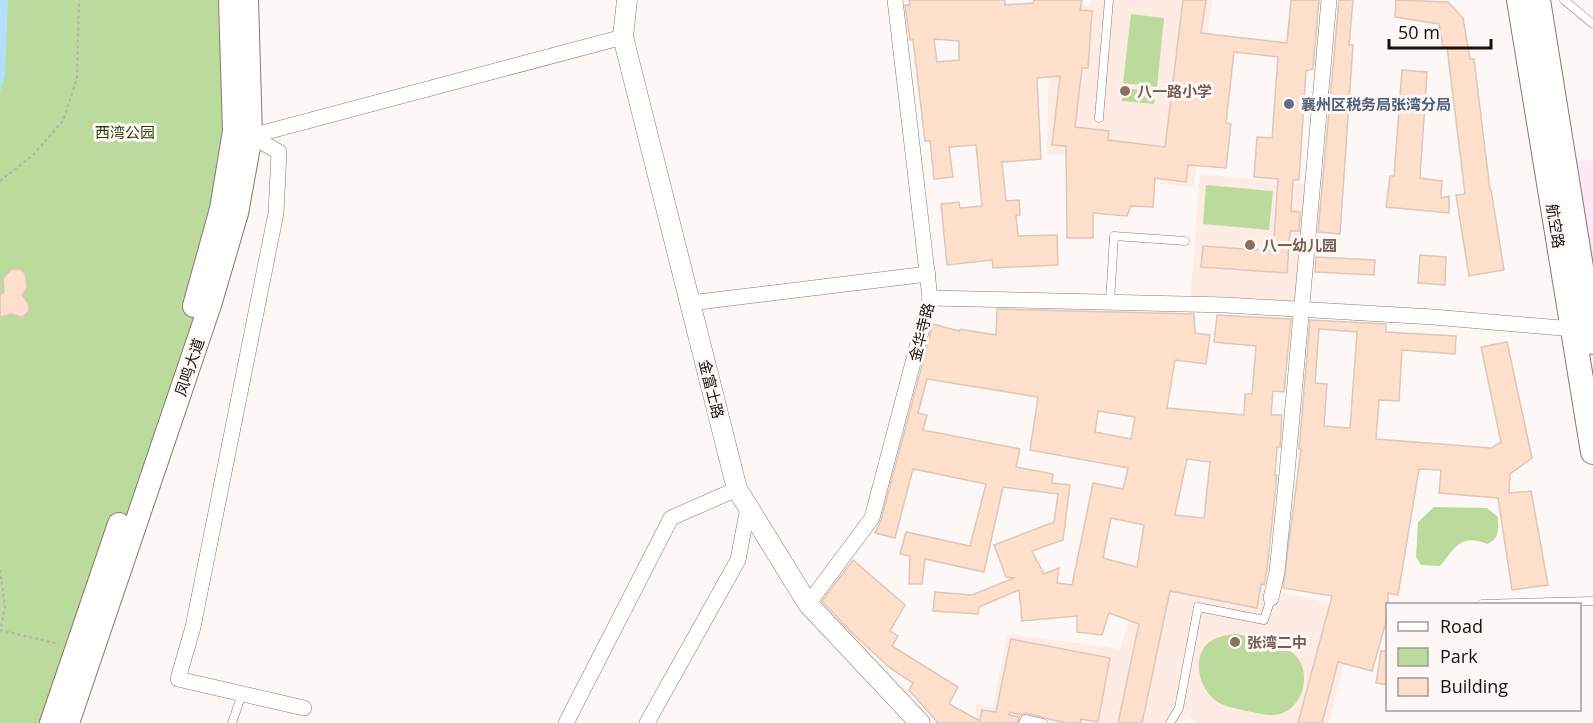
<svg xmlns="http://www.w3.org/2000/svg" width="1593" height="723" font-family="'Open Sans','Noto Sans SC',sans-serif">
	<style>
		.commercial { fill: #fee8f7 }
		.education { fill: #feebe3 }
		.green { fill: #badb9b }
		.water { fill: #b3dffe }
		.building { fill: #fddfcc; stroke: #dcc7ba; stroke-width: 1.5; fill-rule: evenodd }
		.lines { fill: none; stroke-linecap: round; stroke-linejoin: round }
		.service-casing { stroke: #8b786c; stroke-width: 9 }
		.minor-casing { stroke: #8b786c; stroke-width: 16 }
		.tertiary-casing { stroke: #8b786c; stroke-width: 21 }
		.secondary-casing { stroke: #8b786c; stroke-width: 24 }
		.primary-casing { stroke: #8b786c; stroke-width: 26 }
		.path { stroke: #b5b0ad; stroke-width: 2; stroke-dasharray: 3 3; stroke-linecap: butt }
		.service { stroke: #fff; stroke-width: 8 }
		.minor { stroke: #fff; stroke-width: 15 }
		.tertiary { stroke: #fff; stroke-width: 20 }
		.secondary { stroke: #fff; stroke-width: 22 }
		.primary { stroke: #fff; stroke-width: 24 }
		.education-dot { fill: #8d6e63; stroke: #fdf8f6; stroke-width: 2 }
		.service-dot { fill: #5c6f8a; stroke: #fdf8f6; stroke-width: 2 }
		.labels { text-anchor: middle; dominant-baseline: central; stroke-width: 6; stroke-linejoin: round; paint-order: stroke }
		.education-label { font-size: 15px; font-weight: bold; fill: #785e54; stroke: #fdf8f6; text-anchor: start }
		.service-label { font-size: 15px; font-weight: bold; fill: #4e5e75; stroke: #fdf8f6; text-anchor: start }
		.park-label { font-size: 15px; fill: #2c4310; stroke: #fdf8f6 }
		.street-label { font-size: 15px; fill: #17100b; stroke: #fdf8f6 }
	</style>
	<rect width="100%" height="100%" fill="#fdf8f6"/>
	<!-- commercial -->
	<polygon class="commercial" points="1593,160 1593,303 1569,162"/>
	<!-- education -->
	<g class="education">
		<polygon points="1091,0 1212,0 1208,28 1194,187 1160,184 1159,166 1047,154 1050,1 1089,6"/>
		<polygon points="1200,174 1312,185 1300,309 1190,304"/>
		<polygon points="1173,566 1357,610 1329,723 1198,723 1186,715 1180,723 975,723 976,704 993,707 1008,634 1120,649 1139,587"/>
	</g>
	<!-- green -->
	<g class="green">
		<polygon points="0,0 247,0 251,136 68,723 0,723"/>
		<polygon points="1131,14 1164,18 1157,87 1123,83"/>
		<polygon points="1123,88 1155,92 1154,104 1122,101"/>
		<polygon points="1206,185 1273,191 1269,230 1203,224"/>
		<path d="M1434,507l53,1 11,9c0,12 2,22 -11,27 -26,-11 -32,4 -47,22l-19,-1 -5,-8 2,-35z"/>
		<path d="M1236,634c19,4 44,6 59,21 20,20 5,62 -25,60 -8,0 -42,-8 -49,-11 -20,-10 -30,-41 -15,-59 8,-8 19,-10 30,-11z"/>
	</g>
	<!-- water -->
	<polygon class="water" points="0,0 8,0 5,75 0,92"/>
	<!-- building -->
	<g class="building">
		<path d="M909,0h96v5l28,-2 1,-3h48l-2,10 12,1 -4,57h-6l-7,59 34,4 -1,9 57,7 18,-147h23l-5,33 86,10 4,-43h28l-6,69 -7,2 -7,109h-6l-2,31 9,1 -1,19h-9l-3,42 -86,-6 2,-21 70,5 5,-72 -24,-2 3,-40 15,1 6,-81 -44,-5 -8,71 5,1 -5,44 -38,-3 -2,17 -31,-4 -2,29 -22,-1 -4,10 -34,-3v25h-26l-1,-92 -14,-1 8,-69 -23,2 4,81 -39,3 4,39 13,-1 1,15h-4l2,21 39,-1 1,30 -65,3 -1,-8 -45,5 -6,-61 18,-2 1,6 22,-2 -6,-61 -27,2 4,30 -19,2 -4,-38h-5l-12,-101h-3l-5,-35h5zM934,39l25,2v19l-22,2z"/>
		<polygon points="1339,0 1353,0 1349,45 1353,45 1340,234 1318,232"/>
		<polygon points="1396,0 1448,2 1463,18 1470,59 1474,59 1490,190 1491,190 1504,270 1469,276 1456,195 1465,194 1447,47 1443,47 1439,24 1395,17"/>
		<polygon points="1402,70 1427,72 1420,178 1442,181 1441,198 1449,196 1449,213 1386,207 1390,176 1394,176"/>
		<polygon points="1420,255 1446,257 1445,285 1418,283"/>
		<polygon points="1316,257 1375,260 1374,275 1315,272"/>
		<polygon points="12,269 19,269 25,273 27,288 22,295 28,303 29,311 22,317 11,314 0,317 0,295 4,292 3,278"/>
		<path d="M997,309l197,5 1,19 15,2 -4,29 -31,-4 -8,48 77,7 1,-21h7l4,-48 -42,-4 3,-27 74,4 -7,73 -11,-1 -2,24h11l-2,32h-3l-2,28h2l-10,95 -3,15 -3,-1 -4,24 -87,-17 -28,132h-24l21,-99 -30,-11 -7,22 -25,-3v-16l-55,5 -3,-31 -40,17 -1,7 -45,-3 2,-19 37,3 42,-17 -8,-1 -12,-32 60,-23 4,-28 -55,-7 -19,85 -59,-13 -3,25h-13l1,-28 -10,-2 6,-22 64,14 16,-62 -73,-15 -18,69 -20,-5 6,-13 52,-196 26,7 1,-2 36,6zM927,379l111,18 -8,53 98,18 -5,21 -30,-6 -21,102 -15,-2 2,-15 -15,6 -12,-23 31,-11 7,-55 -18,-2 1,-9 -37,-7 4,-18 -97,-19 4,-15 -9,-2zM1098,411l37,6 -4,22 -36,-7zM1187,459l23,3 -6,56 -29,-3zM1111,518l33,7 -7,42 -34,-9z"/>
		<path d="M1310,320l76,4v8l70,4 -1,18 -53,-4 -3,51 -20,-1 -3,39 115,9 10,-6 -20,-95 26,-5 25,116 -22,16 -1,19 22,-2 17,94 -36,5 -14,-92 -59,-5 2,-23 -22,-1 -21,126 -10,-2v22l-16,56 -34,-9 -16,61h-24l34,-127 -49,-8 18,-139h-2zM1319,329l38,3 -7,96 -26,-2 3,-42 -12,-1z"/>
		<polygon points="853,560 905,605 890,631 898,636 892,646 958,687 949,704 980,721 982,710 996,712 1011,639 1110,658 1098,722 1081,719 1080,723 1065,723 1026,713 1021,715 1010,712 1009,715 1019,717 1017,723 938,723 909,690 913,683 890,668 852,633 822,601"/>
		<polygon points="1381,651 1388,651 1388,685 1376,683"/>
	</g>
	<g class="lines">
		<defs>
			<g id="service">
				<polyline points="1564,0 1593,24"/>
				<polyline points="1099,118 1109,0"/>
				<polyline points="1110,302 1114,236 1185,241"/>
				<polyline points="1482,604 1593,601"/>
				<polyline points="232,723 242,694"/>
				<polyline points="1023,723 1025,719 1043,723"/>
				<polyline points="1170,723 1179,708 1198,607 1264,620 1271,598"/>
			</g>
			<g id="minor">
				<polyline points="930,298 1226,305 1433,317 1573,329"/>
				<polyline points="690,303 928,274"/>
				<polyline points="1271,598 1277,572 1287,473 1329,0"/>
				<polyline points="808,604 872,518 930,298 895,0"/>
				<polyline points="304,708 178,679 193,627 276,213 279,152 251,136 623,37"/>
				<polyline points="566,723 671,518 737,489"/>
				<polyline points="647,723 738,560 748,507"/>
			</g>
			<polyline id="tertiary" points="627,0 623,37 737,489 808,604 920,723"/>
			<g id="secondary">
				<polyline points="194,306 221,209 234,131 230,0"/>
				<polyline points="51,723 119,524"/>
				<polyline points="68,723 210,305 237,213 251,136 247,0"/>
			</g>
			<g id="primary">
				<polyline points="1519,0 1593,452"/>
				<polyline points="1538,0 1593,342"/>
			</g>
		</defs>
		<!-- service casing -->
		<use href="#service" class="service-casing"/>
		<!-- minor casing -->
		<use href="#minor" class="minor-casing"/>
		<!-- tertiary casing -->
		<use href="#tertiary" class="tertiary-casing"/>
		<!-- secondary casing -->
		<use href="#secondary" class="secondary-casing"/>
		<!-- primary casing -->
		<use href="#primary" class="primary-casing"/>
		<!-- path -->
		<g class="path">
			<polyline points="0,181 32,156 63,121 77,78 79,0"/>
			<polyline points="0,570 5,606 0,632"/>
			<polyline points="0,630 59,644"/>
		</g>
		<!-- service -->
		<use href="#service" class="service"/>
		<!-- minor -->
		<use href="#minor" class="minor"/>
		<!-- tertiary -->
		<use href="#tertiary" class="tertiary"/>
		<!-- secondary -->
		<use href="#secondary" class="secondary"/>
		<!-- primary -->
		<use href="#primary" class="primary"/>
	</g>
	<!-- markers -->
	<g class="education-dot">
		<circle cx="1125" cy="91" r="6"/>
		<circle cx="1250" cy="245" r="6"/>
		<circle cx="1235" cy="642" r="6"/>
	</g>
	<circle class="service-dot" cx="1289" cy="104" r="6"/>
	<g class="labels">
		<!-- education labels -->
		<g class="education-label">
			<text x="1137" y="91">八一路小学</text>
			<text x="1262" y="245">八一幼儿园</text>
			<text x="1247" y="642">张湾二中</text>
		</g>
		<!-- service labels -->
		<g class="service-label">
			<text x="1301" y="104">襄州区税务局张湾分局</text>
		</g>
		<!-- park labels -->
		<g class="park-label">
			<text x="125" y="132">西湾公园</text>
		</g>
		<!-- street labels -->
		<g class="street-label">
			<text transform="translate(1556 226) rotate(81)">航空路</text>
			<text transform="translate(921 332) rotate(-76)">金华寺路</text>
			<text transform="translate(189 367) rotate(-71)">凤鸣大道</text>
			<text transform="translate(712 389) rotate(76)">金富士路</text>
		</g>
	</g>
	<!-- legend -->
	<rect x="1386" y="603" width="195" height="108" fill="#fdf8f6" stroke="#a19b98" stroke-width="1.5"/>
	<rect x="1398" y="622" width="30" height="9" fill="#ffffff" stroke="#a19b98" stroke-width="1.5"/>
	<text x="1440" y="633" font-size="18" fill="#17100b">Road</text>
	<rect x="1398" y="648" width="30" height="18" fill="#badb9b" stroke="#a19b98" stroke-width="1.5"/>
	<text x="1440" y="663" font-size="18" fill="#17100b">Park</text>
	<rect x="1398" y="678" width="30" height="18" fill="#fddfcc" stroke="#a19b98" stroke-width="1.5"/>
	<text x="1440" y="693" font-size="18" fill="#17100b">Building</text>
	<!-- scale -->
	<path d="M1389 39v9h102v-9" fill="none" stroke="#17100b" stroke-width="3"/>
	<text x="1398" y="39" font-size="18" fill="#17100b" stroke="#fdf8f6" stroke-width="4.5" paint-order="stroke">50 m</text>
</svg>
